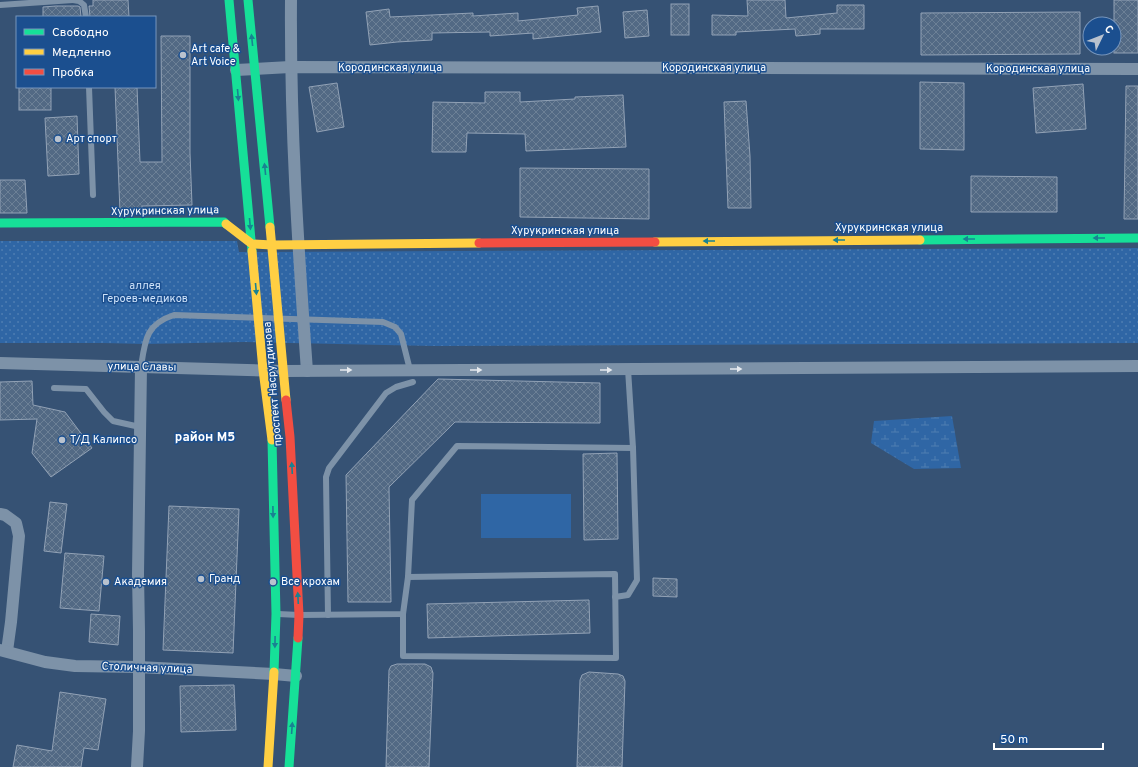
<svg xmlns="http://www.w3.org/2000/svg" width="1138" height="767" font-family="Overpass,sans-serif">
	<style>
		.grass { fill: url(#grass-dots) }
		.wetland { fill: url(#wetland-marsh) }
		.park { fill: #2f66a5 }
		.building { fill: url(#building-cross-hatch); stroke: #92a2b6 }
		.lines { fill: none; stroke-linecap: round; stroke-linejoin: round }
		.lane { stroke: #7d92a8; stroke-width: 6 }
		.street { stroke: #7d92a8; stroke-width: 12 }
		.fast { stroke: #16e098; stroke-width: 9 }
		.slow { stroke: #ffcf43; stroke-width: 9 }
		.jam { stroke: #f24e42; stroke-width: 9 }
		.oneway { fill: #198292 }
		.oneway2 { fill: #e5e9ee }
		.poi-dot { fill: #b9c2ce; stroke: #1b4f8f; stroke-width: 1.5 }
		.labels { text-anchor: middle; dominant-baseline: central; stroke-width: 3; stroke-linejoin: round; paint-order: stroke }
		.poi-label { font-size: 11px; fill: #fff; stroke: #1b4f8f; text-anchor: start }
		.street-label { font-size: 11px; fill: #fff; stroke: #1b4f8f }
		.park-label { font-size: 11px; fill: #cfe3fa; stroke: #1b4f8f }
		.quarter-label { font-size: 13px; font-weight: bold; fill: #fff; stroke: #1b4f8f }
	</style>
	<defs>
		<pattern id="grass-dots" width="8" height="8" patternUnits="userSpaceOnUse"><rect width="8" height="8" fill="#2f66a5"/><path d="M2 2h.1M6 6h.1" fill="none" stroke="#4e7db2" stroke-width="1.8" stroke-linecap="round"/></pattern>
		<pattern id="wetland-marsh" width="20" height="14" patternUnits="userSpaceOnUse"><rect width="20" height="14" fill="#2f66a5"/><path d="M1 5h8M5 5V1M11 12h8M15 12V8" fill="none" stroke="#4e7db2"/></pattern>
		<pattern id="building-cross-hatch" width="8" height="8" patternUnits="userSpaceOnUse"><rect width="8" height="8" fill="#526984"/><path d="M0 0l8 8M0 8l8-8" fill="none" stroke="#6c8096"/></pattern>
	</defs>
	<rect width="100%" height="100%" fill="#365274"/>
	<!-- grass -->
	<polygon class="grass" points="0,241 237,241 239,252 1138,248 1138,343 433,346 244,342 145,344 102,343 0,343"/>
	<!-- wetland -->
	<polygon class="wetland" points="952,416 961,468 914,469 871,443 874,421"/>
	<!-- park -->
	<rect class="park" x="481" y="494" width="90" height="44"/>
	<!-- building -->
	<g class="building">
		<polygon points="93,0 128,0 129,17 90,17 89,6 93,6"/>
		<polygon points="747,0 785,0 786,18 837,13 837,5 864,5 864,29 820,29 820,34 796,36 795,29 736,32 736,35 712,35 712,15 748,16"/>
		<rect x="1114" y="0" width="24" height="53"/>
		<rect x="671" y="4" width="18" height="31"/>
		<polygon points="56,6 78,6 80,7 81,17 43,17 43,7"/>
		<polygon points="598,6 601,32 533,39 533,33 490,36 490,32 432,33 432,40 397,42 370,45 366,12 389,9 390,17 473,13 473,16 518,13 518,21 578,15 577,8"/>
		<polygon points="647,10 649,36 625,38 623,12"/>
		<polygon points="1080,12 1080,54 921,55 921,13"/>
		<polygon points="161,36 190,36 190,153 192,205 142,206 142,212 120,212 115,87 137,87 140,162 162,162"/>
		<polygon points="920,82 964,83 964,150 920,149"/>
		<polygon points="337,83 344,127 317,132 309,87"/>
		<polygon points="1083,84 1086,129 1036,133 1033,88"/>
		<polygon points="1126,86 1138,86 1138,219 1124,219"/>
		<rect x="19" y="87" width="32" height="23"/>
		<polygon points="485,92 520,92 520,102 575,99 575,97 623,95 626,147 526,151 525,134 467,133 466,152 432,152 433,102 485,103"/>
		<polygon points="746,101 750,156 751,208 728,208 724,102"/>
		<polygon points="77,116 79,174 48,176 45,118"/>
		<polygon points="520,168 649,169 649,219 520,217"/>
		<polygon points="971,176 1057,177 1057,212 971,212"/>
		<polygon points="0,180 25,180 27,213 0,213"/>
		<polygon points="438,379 600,383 600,423 455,422 389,487 391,602 348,602 346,475"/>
		<polygon points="32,381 33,405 65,412 92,448 51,477 32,453 37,419 0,420 0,382"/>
		<polygon points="617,453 618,539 584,540 583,454"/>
		<polygon points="50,502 67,504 61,553 44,551"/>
		<polygon points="169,506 239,509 233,653 163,650"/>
		<polygon points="65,553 104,556 99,611 60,608"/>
		<polygon points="653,578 677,579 677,597 653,596"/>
		<polygon points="589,600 590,633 428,638 427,604"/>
		<polygon points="91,614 120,616 118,645 89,642"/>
		<polygon points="397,664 425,664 431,667 433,673 429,767 386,767 389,670 391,666"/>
		<polygon points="589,672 618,674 623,676 625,681 622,767 577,767 580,680 582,675"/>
		<polygon points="234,685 236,730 181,732 180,686"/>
		<polygon points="60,692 106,699 98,750 84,748 81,767 13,767 17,745 52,751"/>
	</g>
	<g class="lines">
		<!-- lane -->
		<g class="lane">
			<polyline points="73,0 79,1 84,5 86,17"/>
			<polyline points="0,5 73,0"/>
			<polyline points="89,87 93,195"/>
			<path d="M141,367c4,-27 5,-43 33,-52l209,7 12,5 6,7 9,36"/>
			<polyline points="54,388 86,389 104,412 113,421 140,427"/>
			<polyline points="615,597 628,595 637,580 633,448 628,369"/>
			<polyline points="278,614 299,615 403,614 408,577 412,500 457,446 633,448"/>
			<polyline points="403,614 403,656 616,658 615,574 408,577"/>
			<polyline points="328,615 326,477 329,468 386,393 396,387 413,382"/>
		</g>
		<!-- street -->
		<g class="street">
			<path d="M291,0c-1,124 7,247 16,371"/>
			<polyline points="236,70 290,67 1138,69"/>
			<polyline points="0,363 284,371 1138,366"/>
			<polyline points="0,514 5,515 16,523 19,536 11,622 7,651"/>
			<polyline points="0,650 45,662 75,666 138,667 274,674 296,676"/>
			<polyline points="137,767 139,731 139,631 138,574 141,367"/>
		</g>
		<!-- fast -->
		<g class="fast">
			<polyline points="229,0 252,251"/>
			<polyline points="248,0 270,227"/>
			<polyline points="0,223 224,222 226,224"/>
			<polyline points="920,240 1138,238"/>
			<polyline points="272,440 276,614 274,672"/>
			<polyline points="289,767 298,638"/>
		</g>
		<!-- slow -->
		<g class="slow">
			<polyline points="226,224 252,244 272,245 479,243"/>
			<polyline points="270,227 286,400"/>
			<polyline points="655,242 920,240"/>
			<polyline points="252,251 263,370 272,440"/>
			<polyline points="268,767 274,672"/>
		</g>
		<!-- jam -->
		<g class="jam">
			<polyline points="479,243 655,242"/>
			<polyline points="286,400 290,437 299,615 298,638"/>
		</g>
	</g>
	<!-- one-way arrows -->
	<defs><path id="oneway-solid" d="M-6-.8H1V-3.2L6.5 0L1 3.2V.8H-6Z"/></defs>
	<g class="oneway">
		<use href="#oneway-solid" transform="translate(252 40) rotate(-96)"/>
		<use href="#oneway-solid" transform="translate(238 95) rotate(85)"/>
		<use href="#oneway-solid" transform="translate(265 169) rotate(-96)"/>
		<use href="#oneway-solid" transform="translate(250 224) rotate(85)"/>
		<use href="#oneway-solid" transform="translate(1099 238) rotate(180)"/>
		<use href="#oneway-solid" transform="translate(969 239) rotate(180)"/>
		<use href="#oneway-solid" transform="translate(839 240) rotate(180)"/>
		<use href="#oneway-solid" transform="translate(709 241) rotate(180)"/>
		<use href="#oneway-solid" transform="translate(256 289) rotate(85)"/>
		<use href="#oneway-solid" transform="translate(292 468) rotate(-93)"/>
		<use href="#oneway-solid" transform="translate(273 512) rotate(89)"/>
		<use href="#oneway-solid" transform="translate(298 598) rotate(-93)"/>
		<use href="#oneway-solid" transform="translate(275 642) rotate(91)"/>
		<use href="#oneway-solid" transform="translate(292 728) rotate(-86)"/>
	</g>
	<g class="oneway2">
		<use href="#oneway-solid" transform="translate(736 369)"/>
		<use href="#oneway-solid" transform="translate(346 370)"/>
		<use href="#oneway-solid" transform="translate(476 370)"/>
		<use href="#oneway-solid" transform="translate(606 370)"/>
	</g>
	<!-- markers -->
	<g class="poi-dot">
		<circle cx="183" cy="55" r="4"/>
		<circle cx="58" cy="139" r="4"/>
		<circle cx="62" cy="440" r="4"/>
		<circle cx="201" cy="579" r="4"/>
		<circle cx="106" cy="582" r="4"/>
		<circle cx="273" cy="582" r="4"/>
	</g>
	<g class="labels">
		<!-- poi labels -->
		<g class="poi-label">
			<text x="191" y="49">Art cafe &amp;<tspan x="191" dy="13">Art Voice</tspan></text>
			<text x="66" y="139">Арт спорт</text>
			<text x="70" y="440">Т/Д Калипсо</text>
			<text x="209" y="579">Гранд</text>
			<text x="114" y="582">Академия</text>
			<text x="281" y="582">Все крохам</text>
		</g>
		<!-- street labels -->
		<g class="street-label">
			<text x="390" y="68">Кородинская улица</text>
			<text x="714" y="68">Кородинская улица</text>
			<text x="1038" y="69">Кородинская улица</text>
			<text transform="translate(165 211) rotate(-1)">Хурукринская улица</text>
			<text x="889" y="228">Хурукринская улица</text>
			<text x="565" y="231">Хурукринская улица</text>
			<text transform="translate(142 367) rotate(1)">улица Славы</text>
			<text transform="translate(273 384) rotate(-95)">проспект Насрутдинова</text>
			<text transform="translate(147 668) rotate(2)">Столичная улица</text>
		</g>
		<!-- park labels -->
		<g class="park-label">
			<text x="145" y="286">аллея<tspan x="145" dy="13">Героев-медиков</tspan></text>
		</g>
		<!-- quarter labels -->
		<g class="quarter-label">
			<text x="205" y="438">район М5</text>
		</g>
	</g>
	<!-- legend -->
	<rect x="16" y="16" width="140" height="72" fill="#1b4f8f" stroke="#7695bc"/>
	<rect x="24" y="29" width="20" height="6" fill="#16e098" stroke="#7695bc"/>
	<text x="52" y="36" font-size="12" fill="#ffffff">Свободно</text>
	<rect x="24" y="49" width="20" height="6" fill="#ffcf43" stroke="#7695bc"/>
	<text x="52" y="56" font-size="12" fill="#ffffff">Медленно</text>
	<rect x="24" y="69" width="20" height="6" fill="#f24e42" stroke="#7695bc"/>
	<text x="52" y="76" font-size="12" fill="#ffffff">Пробка</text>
	<!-- north arrow -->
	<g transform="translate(1102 36) rotate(47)"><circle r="19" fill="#1b4f8f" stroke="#7695bc"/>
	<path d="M0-3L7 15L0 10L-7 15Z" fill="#b9c2ce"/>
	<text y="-6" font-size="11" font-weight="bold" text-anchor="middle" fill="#ffffff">С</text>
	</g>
	<!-- scale -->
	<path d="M994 743v6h109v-6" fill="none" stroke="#ffffff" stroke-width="2"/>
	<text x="1000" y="743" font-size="12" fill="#ffffff" stroke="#1b4f8f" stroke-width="3" paint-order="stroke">50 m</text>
</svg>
